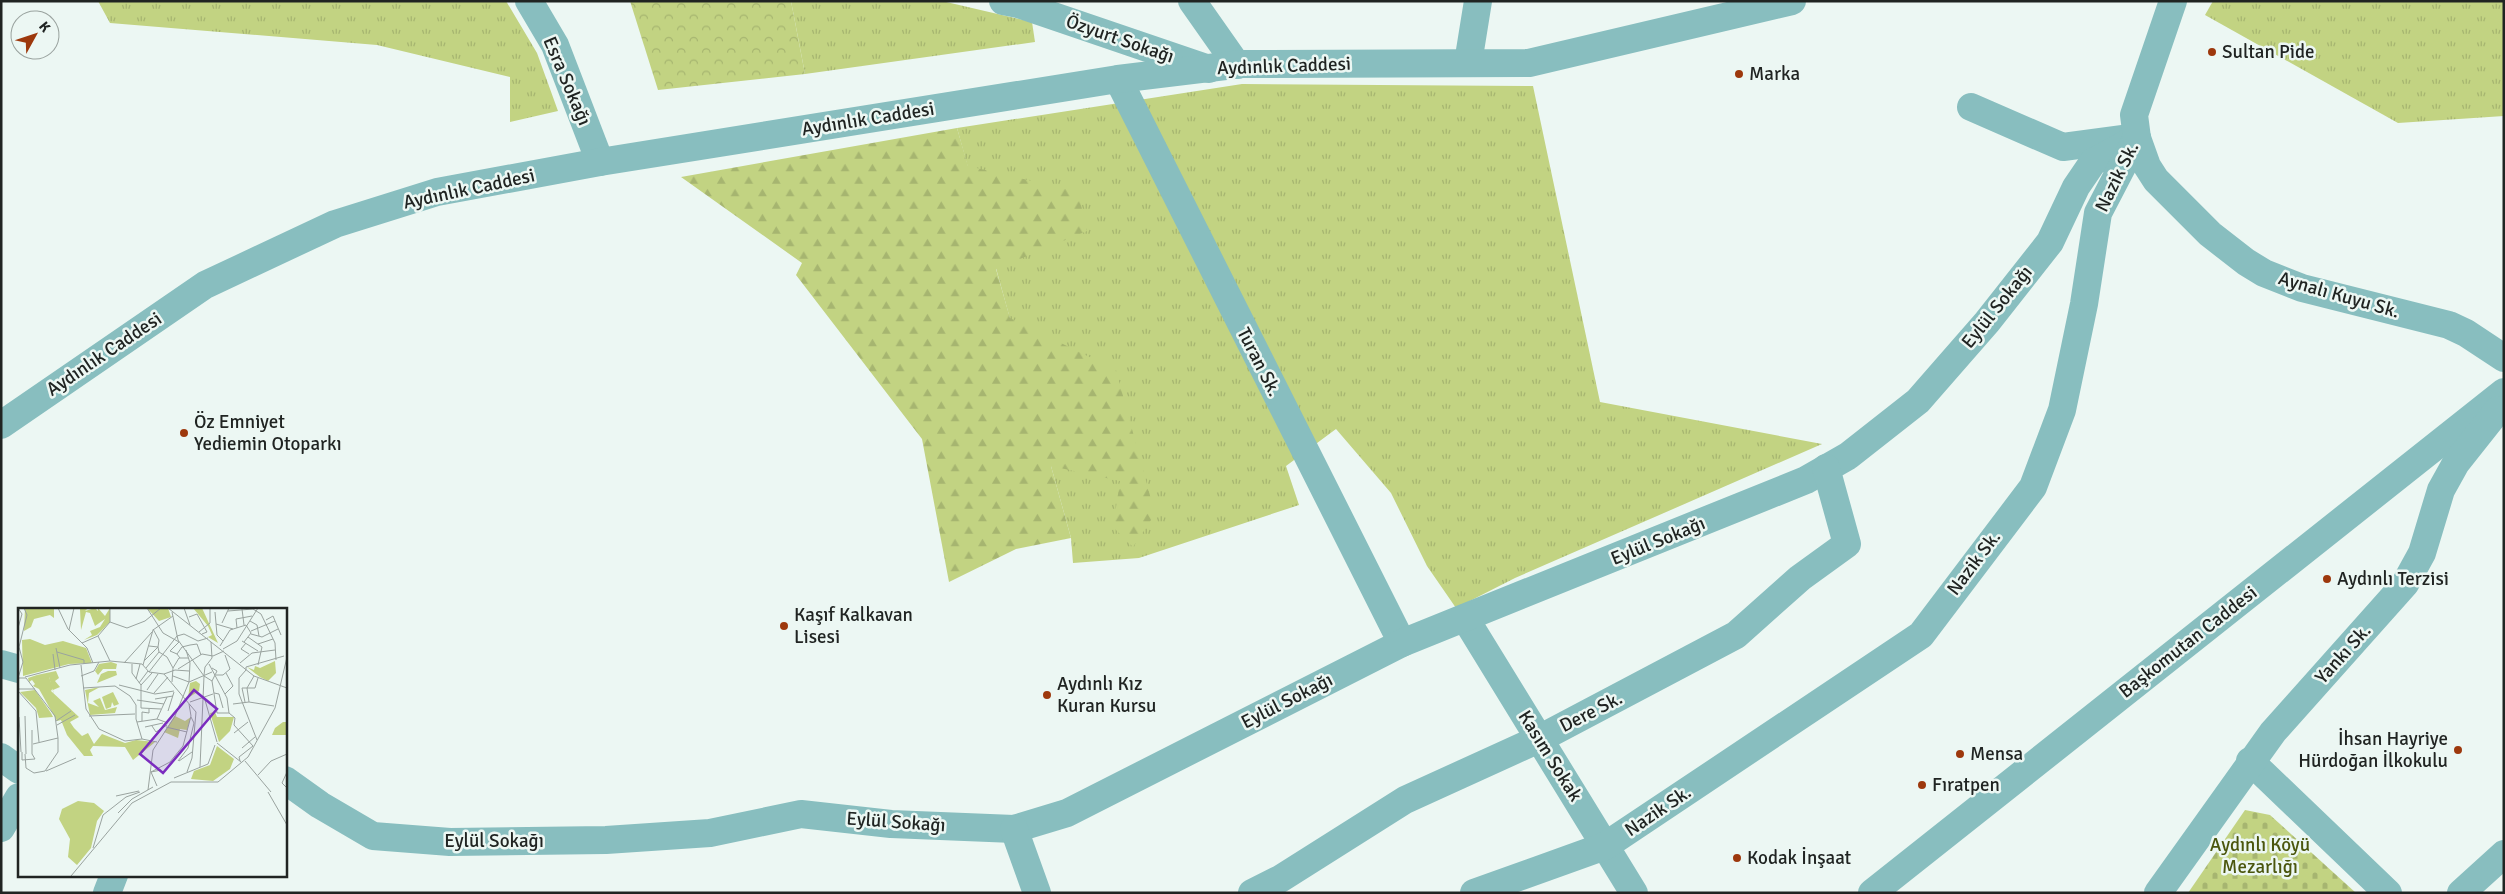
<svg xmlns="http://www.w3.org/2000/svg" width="2505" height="894" font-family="Signika,sans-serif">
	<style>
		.grass { fill: url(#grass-tufts) }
		.forest { fill: url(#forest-firs) }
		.cemetery { fill: url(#cemetery-stones) }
		.park { fill: url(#park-crowns) }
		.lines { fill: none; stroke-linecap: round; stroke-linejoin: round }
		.minor { stroke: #88bebf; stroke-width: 28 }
		.tertiary { stroke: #88bebf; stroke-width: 28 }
		.poi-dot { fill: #9d380c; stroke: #ecf7f3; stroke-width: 2 }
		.labels { text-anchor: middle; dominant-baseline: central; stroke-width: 5; stroke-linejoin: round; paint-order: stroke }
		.street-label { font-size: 19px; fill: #202422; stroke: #ecf7f3 }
		.poi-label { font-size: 19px; fill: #202422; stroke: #ecf7f3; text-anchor: start }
		.park-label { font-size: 19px; fill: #4a560d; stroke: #ecf7f3 }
		.inset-road { fill: none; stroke: #9aa39f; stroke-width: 1 }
		.view { fill: #7b2cbf; fill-opacity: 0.15; stroke: #7b2cbf; stroke-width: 2.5 }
		.inset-edge { fill: none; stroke: #202422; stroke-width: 2.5 }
	</style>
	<defs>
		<pattern id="grass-tufts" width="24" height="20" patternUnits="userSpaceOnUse" patternTransform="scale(1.25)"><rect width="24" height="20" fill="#c2d382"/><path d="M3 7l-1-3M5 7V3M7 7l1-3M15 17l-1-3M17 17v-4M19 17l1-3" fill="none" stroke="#a6b570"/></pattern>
		<pattern id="forest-firs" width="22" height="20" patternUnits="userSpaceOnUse" patternTransform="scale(1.25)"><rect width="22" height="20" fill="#c2d382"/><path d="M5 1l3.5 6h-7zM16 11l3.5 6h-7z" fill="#a6b570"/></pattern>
		<pattern id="cemetery-stones" width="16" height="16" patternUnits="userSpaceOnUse" patternTransform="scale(1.25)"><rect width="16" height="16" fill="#c2d382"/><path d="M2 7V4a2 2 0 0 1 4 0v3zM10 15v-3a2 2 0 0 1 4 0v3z" fill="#a6b570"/></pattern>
		<pattern id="park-crowns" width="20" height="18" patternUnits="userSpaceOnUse" patternTransform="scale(1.25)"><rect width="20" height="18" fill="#c2d382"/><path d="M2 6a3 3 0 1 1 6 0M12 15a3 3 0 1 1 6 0" fill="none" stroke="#a6b570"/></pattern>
	</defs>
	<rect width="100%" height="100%" fill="#ecf7f3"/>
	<!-- grass -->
	<g class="grass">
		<polygon points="98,1 506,1 537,53 558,111 510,122 510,77 377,45 110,23"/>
		<polygon points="791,1 942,1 1032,22 1035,42 805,74"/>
		<polygon points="2213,1 2504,1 2504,116 2398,123 2205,15"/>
		<polygon points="1242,84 1533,86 1600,402 1822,444 1515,578 1456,608 1427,566 1391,493 1336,429 1286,466 1299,505 1139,558 1073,563 1071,538 957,128"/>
	</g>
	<!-- forest -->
	<polygon class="forest" points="957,128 968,166 1078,192 1087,231 996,269 1010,318 1116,370 1155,514 1133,547 1113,527 1120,481 1051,466 1071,538 1016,549 949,582 922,439 796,275 802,263 681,177"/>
	<!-- cemetery -->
	<polygon class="cemetery" points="2245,810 2270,815 2356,893 2188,893"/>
	<!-- park -->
	<polygon class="park" points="630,1 791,1 805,74 658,90"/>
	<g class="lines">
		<!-- minor -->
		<g class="minor">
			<polyline points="529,1 555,45 600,162"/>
			<polyline points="1003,1 1018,4 1209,69"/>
			<polyline points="1192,1 1237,65"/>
			<polyline points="1468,63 1478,1"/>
			<polyline points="1118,79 1402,643"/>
			<polyline points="1971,107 2063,147 2123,139"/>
			<polyline points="1465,618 1634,893"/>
			<polyline points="1,664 19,669"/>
			<polyline points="1,757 19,770"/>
			<polyline points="2250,761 2388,893"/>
			<polyline points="285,780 320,805 373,836 450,842 606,840 710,833 801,814 891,824 1014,829 1067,813 1402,643 1806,480 1848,456 1918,401 1987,322 2050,242 2076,187 2093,162 2137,138"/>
			<polyline points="1,828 19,797"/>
			<polyline points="1014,829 1037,893"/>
			<polyline points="107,893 114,875"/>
			<polyline points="1252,893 1280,879 1405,800 1539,739 1736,635 1800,578 1847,544 1826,468"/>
			<polyline points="1474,893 1605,846 1921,635 2033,487 2062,410 2084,304 2098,213 2137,138"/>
			<polyline points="2461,893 2504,854"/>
		</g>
		<!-- tertiary -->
		<g class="tertiary">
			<polyline points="2173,1 2134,115 2137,138 2147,166 2156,180 2210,234 2246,262 2264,273 2302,288 2449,325 2466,333 2504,358"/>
			<polyline points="1,425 205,285 335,224 437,192 600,162 1118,79 1242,64 1529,63 1792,1"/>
			<polyline points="1872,893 2504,392"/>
			<polyline points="2158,893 2273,732 2405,584 2422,553 2441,490 2456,463 2498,410"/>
		</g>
	</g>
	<!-- markers -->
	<g class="poi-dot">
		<circle cx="2212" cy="52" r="5"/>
		<circle cx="1739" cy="74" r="5"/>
		<circle cx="184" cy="433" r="5"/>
		<circle cx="2327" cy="579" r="5"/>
		<circle cx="784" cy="626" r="5"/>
		<circle cx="1047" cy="695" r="5"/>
		<circle cx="2458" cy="750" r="5"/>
		<circle cx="1960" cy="754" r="5"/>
		<circle cx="1922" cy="785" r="5"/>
		<circle cx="1737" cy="858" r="5"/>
	</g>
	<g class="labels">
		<!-- street labels -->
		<g class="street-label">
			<text transform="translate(1120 39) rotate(19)">Özyurt Sokağı</text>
			<text transform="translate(1284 66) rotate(-2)">Aydınlık Caddesi</text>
			<text transform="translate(567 81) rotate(67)">Esra Sokağı</text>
			<text transform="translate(868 119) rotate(-9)">Aydınlık Caddesi</text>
			<text transform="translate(2117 177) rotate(-64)">Nazik Sk.</text>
			<text transform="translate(469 189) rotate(-12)">Aydınlık Caddesi</text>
			<text transform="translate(2339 295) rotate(16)">Aynalı Kuyu Sk.</text>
			<text transform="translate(1997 307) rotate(-51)">Eylül Sokağı</text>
			<text transform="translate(104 354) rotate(-34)">Aydınlık Caddesi</text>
			<text transform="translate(1259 362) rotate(63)">Turan Sk.</text>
			<text transform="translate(1658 541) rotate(-22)">Eylül Sokağı</text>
			<text transform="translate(1974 563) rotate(-53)">Nazik Sk.</text>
			<text transform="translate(2188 642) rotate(-38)">Başkomutan Caddesi</text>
			<text transform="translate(2343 654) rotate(-48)">Yankı Sk.</text>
			<text transform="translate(1287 701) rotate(-27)">Eylül Sokağı</text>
			<text transform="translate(1591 712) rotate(-27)">Dere Sk.</text>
			<text transform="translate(1550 756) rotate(58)">Kasım Sokak</text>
			<text transform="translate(1658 811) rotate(-34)">Nazik Sk.</text>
			<text transform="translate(896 822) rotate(4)">Eylül Sokağı</text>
			<text x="494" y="841">Eylül Sokağı</text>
		</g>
		<!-- poi labels -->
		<g class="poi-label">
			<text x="2222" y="52">Sultan Pide</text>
			<text x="1749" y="74">Marka</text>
			<text x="194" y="422">Öz Emniyet<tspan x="194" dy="22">Yediemin Otoparkı</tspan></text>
			<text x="2337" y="579">Aydınlı Terzisi</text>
			<text x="794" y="615">Kaşıf Kalkavan<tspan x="794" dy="22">Lisesi</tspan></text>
			<text x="1057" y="684">Aydınlı Kız<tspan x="1057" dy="22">Kuran Kursu</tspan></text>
			<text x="2448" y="739" text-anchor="end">İhsan Hayriye<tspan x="2448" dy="22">Hürdoğan İlkokulu</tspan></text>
			<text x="1970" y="754">Mensa</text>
			<text x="1932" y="785">Fıratpen</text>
			<text x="1747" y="858">Kodak İnşaat</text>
		</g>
		<!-- park labels -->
		<g class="park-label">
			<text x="2260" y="845">Aydınlı Köyü<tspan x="2260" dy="22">Mezarlığı</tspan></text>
		</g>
	</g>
	<!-- overview -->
	<g transform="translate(18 608)">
		<rect width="269" height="269" fill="#ecf7f3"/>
		<path d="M70,0l-3,3 10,-3 3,3v-3l7,8 5,-8v14l-13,13 -13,5 8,-5 -2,-4 10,-4 5,-8 -10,7 -5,-13 -4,-1 -5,18 -1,-21zM129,0h21l3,9 -12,4zM12,31l15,6 18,-4 23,7 6,15 -23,1 -46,12 -1,-36zM257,53l1,12 -8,8 -8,-4 -13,-10 7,3 1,-4 5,2zM93,54l6,2 -1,5h-13l-5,6 -3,-4 4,-7zM90,63h8l1,4 -20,8 4,-9zM19,67l12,2 4,11 -2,3 28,26 -9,5 4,6 8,8 6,-3 6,11 8,-10 23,9 11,-3 19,2 -1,1 -21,17 -8,-13 -32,-1 -3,4 3,6h-9l-17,-21 -6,-15 -4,1 -18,-32 -6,-3 2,-2 -3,-4 -3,2 -1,-4zM178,73l4,3 -1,7 -11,7 2,-15zM82,79l-11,6 -1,10 11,4 -6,-6 7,-3 5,12 12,-3 -2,6 -25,2 -5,-25zM17,82l16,23 2,4 -14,1 -3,-10 -16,-16zM157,108l10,5 6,-4 -4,13 -7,-1 -2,9 -14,-6zM265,114h4v13h-15l3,-7z" fill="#c2d382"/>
		<path d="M7,0h29v10l-4,-3 -16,4 -3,8 -7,4z" fill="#c2d382"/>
		<path d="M197,104l2,5h17l-4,14 -11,11 -9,-29zM199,138l17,13 -4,10 -17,12 -22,-2 3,-8 16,-6z" fill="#c2d382"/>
		<path d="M175,0h9l16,35 -10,-6 4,-2 -4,-9zM95,84l6,12 -5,2 -2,-4 -1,5 -5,2 -4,-12zM60,193l16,2 10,8 -7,10 -6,27 -14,17 -9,-8 2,-18 -11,-20 3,-10z" fill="#c2d382"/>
		<path d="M38,63l3,7 -4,3 5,6 -7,3 1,5 -5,-18 -9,2 -3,-4z" fill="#c2d382"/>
		<path class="inset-road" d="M40,0l10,21 19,19 6,15M129,0l16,25 16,9M150,0l86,68 33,12M166,0l6,17M224,1l2,16M210,3l25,-2 8,5 14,29 1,17M154,4l6,28 26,36 -4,91M197,4l2,23 6,6M171,9l8,-3 10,18 -5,2M248,12l7,-4 8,19M232,13l7,4 2,11M92,14l17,6 18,-7 16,-13M204,15l7,-15M198,16l17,5M0,20l4,-14 -4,-6M219,20l-1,-9 16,-3M51,22l5,-22M233,23l24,-10M181,24l11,-9v-15M233,26l11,3 16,-8M80,28l12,25M159,28l7,-2 14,7 10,-3M230,29l14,10 -4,18M224,33l16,10M64,35l16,-7 12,-14v-14M228,35l-5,6 8,5M240,36l15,-5M131,38l9,1 1,5 8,5 6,11 -1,14M202,38l10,-16 16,-5 5,8 -7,9M38,40l4,20M205,41l14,-8 21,-33M39,44l27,8v4M35,46l2,16M159,46l-7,-3 9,-9M162,50l-3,-4 5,-7 8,-2 7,-1 4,11M126,53l14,-14 1,-7 -6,-11M106,55l28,-31M222,55l12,-10 23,-3M114,56v9l9,12M191,56l18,34 2,15 6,5 -1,7 19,21M63,57l5,44 13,20 26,12 17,-2 15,3M125,57l10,-35 20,-14M128,60l13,-16M155,60l6,-10h9M160,61l24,-15 11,2 11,-5M228,62l-7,8v16l18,46M228,62v-3l38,-11M131,64l28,-36M146,66l11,-4 14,1M186,67l1,-8 7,-9 -1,-16M198,67h7l7,-6 -5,-14M63,68l13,-5 5,-9M155,68l16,6 23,-10M186,68l8,5 5,32h12M7,69l45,-12 40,-4 32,3 7,8 15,2 32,38 -4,46 -5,14M0,70h8l29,38 3,22v14l-13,19 -11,2 -8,-5 -1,-14M0,70l5,-16 -4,-15 8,-32 -3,-7M118,71l4,-15M194,73l5,-10 -5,-3M121,75l9,-12M101,77l36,9 19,-3M123,77v23l20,1M123,77l11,-12M65,80l32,-2 15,10 6,9v14l6,20M1,81h16M129,82l11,-16M0,83l18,20 3,31M136,85l14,-16M196,85l5,1 4,14M207,86l8,-8 -7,-13M137,91l18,-3M119,92l27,4M187,92l12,42M172,94l23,-8M227,94l-3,-14h13l3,-10M231,94l-2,-14 7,-12M215,96l16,-2 25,4M150,103l6,-19M7,108l1,38M71,108l46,-2M1,109l2,35M139,111l10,-22M38,113l15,-10M124,113v-9l7,1v-4M119,114l20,-3 11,4M39,117l18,-10M134,118l4,6 11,-7M127,119l18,-4M148,119l21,5M216,125l14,-11M199,135l24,19M15,136l25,-6M224,140l13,-11M4,144v8l13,-1 -3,-5M14,146v-24M160,153l10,-13 6,-25 -3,-6M161,153l13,-9M222,153l-1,-4 14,-11M227,153l26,31M253,153l16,-7M28,163l30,-13M133,164l19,-10 13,-16 8,-30 -2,-12M269,164l-5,11 5,5M240,167l13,-14M156,170l34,-14 7,-19M139,178l-6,-14 10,-2M130,182l5,-40 22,-34 14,-34 1,-19 -4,-13M250,184l19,33M98,188l23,-5M100,205l14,-14 21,-12M75,240l10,-33 23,-18 14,-5M53,268l61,-73 39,-21h47l30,-25 27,-49 12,-51"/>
		<path class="view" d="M176,82l23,19 -54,64 -23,-19z"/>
		<rect width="269" height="269" class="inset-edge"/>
	</g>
	<!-- border -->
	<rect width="2505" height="894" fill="none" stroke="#202422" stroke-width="5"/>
	<!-- north arrow -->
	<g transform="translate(35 35) rotate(50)"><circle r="24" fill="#ecf7f3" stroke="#9aa39f"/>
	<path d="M0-4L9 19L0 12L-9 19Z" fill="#9d380c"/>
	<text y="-8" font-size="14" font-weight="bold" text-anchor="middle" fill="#202422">K</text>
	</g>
</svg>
